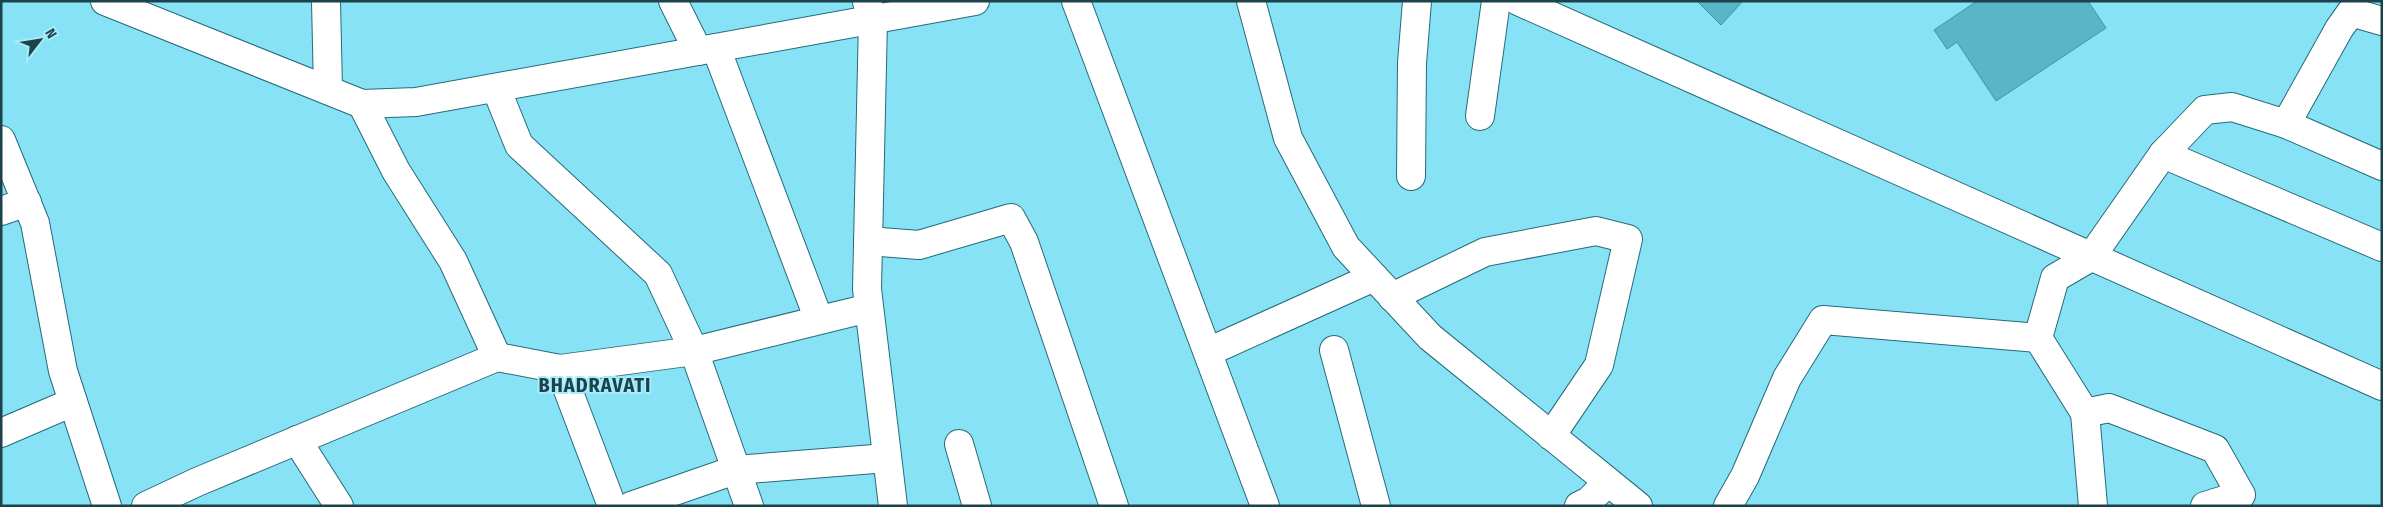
<svg xmlns="http://www.w3.org/2000/svg" width="2383" height="507" font-family="'Fira Sans Condensed',sans-serif">
	<style>
		.building { fill: #5ab5c7; stroke: #3a97a9 }
		.lines { fill: none; stroke-linecap: round; stroke-linejoin: round }
		.minor-casing { stroke: #246b79; stroke-width: 30 }
		.minor { stroke: #fff; stroke-width: 28 }
		.labels { text-anchor: middle; dominant-baseline: central; stroke-width: 4; stroke-linejoin: round; paint-order: stroke }
		.district-label { font-size: 20px; font-weight: bold; letter-spacing: 1px; fill: #1c424a; stroke: #a6ecfb }
	</style>
	<rect width="100%" height="100%" fill="#88e2f5"/>
	<!-- building -->
	<g class="building">
		<polygon points="1697,1 1743,1 1721,25"/>
		<polygon points="1977,1 2088,1 2106,28 1996,101 1957,42 1947,49 1934,30"/>
	</g>
	<g class="lines">
		<defs>
			<g id="minor">
				<polyline points="105,1 362,104 416,102 975,1"/>
				<polyline points="326,1 328,90"/>
				<polyline points="673,1 698,51"/>
				<polyline points="1076,1 1265,506"/>
				<polyline points="1251,1 1288,138 1346,247 1430,337 1638,506"/>
				<polyline points="1518,1 2382,386"/>
				<polyline points="867,2 873,20 867,289 893,506"/>
				<polyline points="716,48 819,320"/>
				<polyline points="496,88 519,145 658,274 694,351 749,506"/>
				<polyline points="362,104 396,171 453,261 497,357"/>
				<polyline points="1480,116 1496,1"/>
				<polyline points="2286,124 2339,29 2351,12 2382,21"/>
				<polyline points="1,140 35,223 63,371 107,506"/>
				<polyline points="2163,154 2382,247"/>
				<polyline points="1411,176 1412,63 1417,1"/>
				<polyline points="1,211 27,202"/>
				<polyline points="868,241 919,245 1011,218 1024,242 1114,506"/>
				<polyline points="1392,297 1485,252 1596,231 1628,239 1599,365 1551,436"/>
				<polyline points="1334,350 1376,506"/>
				<polyline points="1208,352 1374,277"/>
				<polyline points="2085,413 2093,506"/>
				<polyline points="1,433 73,402"/>
				<polyline points="297,440 339,506"/>
				<polyline points="959,444 977,506"/>
				<polyline points="146,506 197,482 497,357 560,369"/>
				<polyline points="612,506 560,369 694,351 869,308"/>
				<polyline points="631,506 735,470 887,458"/>
				<polyline points="1579,506 1589,501 1608,482"/>
				<polyline points="1728,506 1745,476 1787,378 1823,320 2038,338"/>
				<polyline points="2205,506 2241,495 2215,449 2109,408 2085,413 2038,338 2055,278 2091,257 2163,154 2205,110 2232,107 2286,124 2382,166"/>
			</g>
		</defs>
		<!-- minor casing -->
		<use href="#minor" class="minor-casing"/>
		<!-- minor -->
		<use href="#minor" class="minor"/>
	</g>
	<g class="labels">
		<!-- district labels -->
		<g class="district-label">
			<text x="595" y="385">BHADRAVATI</text>
		</g>
	</g>
	<!-- border -->
	<rect width="2383" height="507" fill="none" stroke="#1c424a" stroke-width="5"/>
	<!-- north arrow -->
	<g transform="translate(40 40) rotate(59)" stroke="#a6ecfb" stroke-width="4" paint-order="stroke">
	<path d="M0-4L9 19L0 12L-9 19Z" fill="#1c424a"/>
	<text y="-8" font-size="14" font-weight="bold" text-anchor="middle" fill="#1c424a">N</text>
	</g>
</svg>
